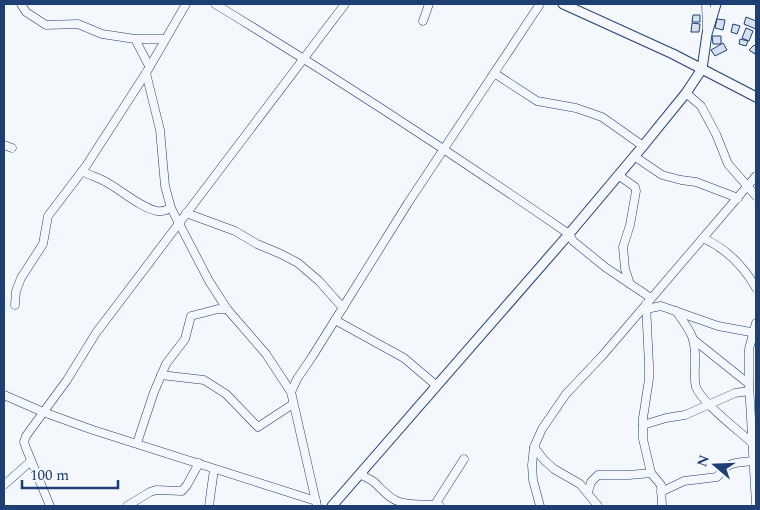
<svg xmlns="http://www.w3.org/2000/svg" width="760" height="510" font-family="Spectral,serif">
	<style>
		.building { fill: #d5e0f0; stroke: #1d3f73 }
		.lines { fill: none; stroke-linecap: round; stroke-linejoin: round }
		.minor-casing { stroke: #1d3f73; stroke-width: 9 }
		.major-casing { stroke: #1d3f73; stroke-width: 11 }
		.minor { stroke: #f4f7fb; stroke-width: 8 }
		.major { stroke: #f4f7fb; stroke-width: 9 }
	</style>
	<rect width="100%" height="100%" fill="#f4f7fb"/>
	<!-- building -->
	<g class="building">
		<polygon points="693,15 700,15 700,22 692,22"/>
		<polygon points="746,17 756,21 756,29 744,24"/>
		<polygon points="717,19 725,20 723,30 715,28"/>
		<polygon points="692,23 700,24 699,32 691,32"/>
		<polygon points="733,24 740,26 737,34 731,32"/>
		<polygon points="746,28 753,31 749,41 742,38"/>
		<polygon points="712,36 721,36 721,44 713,44"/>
		<polygon points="740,39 748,41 746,46 739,44"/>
		<polygon points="723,43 727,50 715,56 711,50"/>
		<polygon points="754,45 756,47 755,54 749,50"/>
	</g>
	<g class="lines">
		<defs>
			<g id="minor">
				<polyline points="21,4 26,12 46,25 78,24 102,34 135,39 165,39"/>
				<path d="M215,4c120,73 238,150 354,230l4,7 32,26 46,31"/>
				<polyline points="706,4 707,30"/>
				<polyline points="423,21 429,4"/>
				<polyline points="135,39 149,66"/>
				<polyline points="146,73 160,130 165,186 171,208 209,281 227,309 266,354 291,392 317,506"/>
				<polyline points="494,73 537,101 576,108 602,117 643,146"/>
				<polyline points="686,93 701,106 716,134 728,164 756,196"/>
				<polyline points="4,145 12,148"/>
				<polyline points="634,156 662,175 681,180 696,182 738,198"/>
				<path d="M82,171c8,5 16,6 24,11 15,8 35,26 51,29 5,1 10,-1 14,-3"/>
				<polyline points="618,175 635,187 636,191 630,225 623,247 625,269 630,284"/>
				<polyline points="186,213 235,231 257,244 281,254 298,263 319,281 343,308"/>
				<path d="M703,238c24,11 40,27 53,50"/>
				<polyline points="646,304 649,365 649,379 643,418 643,439 651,473 661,485 662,506"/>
				<polyline points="15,305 16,291 21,278 43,244 48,216 86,166 146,73 186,4"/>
				<polyline points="646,309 661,306 718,326 756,333"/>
				<path d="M676,311c15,21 20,26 19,53 0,8 -1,16 1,23 6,16 42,43 55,55"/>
				<polyline points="335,320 404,358 437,386"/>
				<polyline points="756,323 749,349 749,384 756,504"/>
				<polyline points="694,340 749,384"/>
				<polyline points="161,375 204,380 226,394 258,427 293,404"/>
				<polyline points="291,392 297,379 312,357 408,203 540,4"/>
				<polyline points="4,395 43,412 93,430 316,501"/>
				<polyline points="643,425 666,418 685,415 735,393 749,391"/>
				<polyline points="137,443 154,392 166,364 185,339 191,316 218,309 227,309"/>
				<polyline points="534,447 544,460 554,469 580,484 598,506"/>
				<path d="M360,474c5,3 10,5 14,8 8,7 15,17 26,20 11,4 27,1 40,4"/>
				<polyline points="4,485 31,461"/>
				<polyline points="588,492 591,482 598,475 629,475 651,473"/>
				<path d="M661,492l23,-11 33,-4c12,-16 17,-14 36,-16"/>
				<polyline points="50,506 26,448 24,442 26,436 67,380 96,333 345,4"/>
				<polyline points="127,506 150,492 156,490 182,491 187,485 199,463"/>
				<polyline points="209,506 214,469"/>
				<polyline points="434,506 464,459"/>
				<polyline points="540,506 533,480 532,465 534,447 542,429 566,394 602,356 756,176"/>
			</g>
			<g id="major">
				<polyline points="563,4 673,54 756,97"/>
				<polyline points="332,506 569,234 643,146 686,93 702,69 707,34 716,4"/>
			</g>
		</defs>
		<!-- minor casing -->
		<use href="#minor" class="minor-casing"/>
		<!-- major casing -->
		<use href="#major" class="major-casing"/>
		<!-- minor -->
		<use href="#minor" class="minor"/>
		<!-- major -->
		<use href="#major" class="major"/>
	</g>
	<!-- border -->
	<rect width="760" height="510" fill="none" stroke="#1d3f73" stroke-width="10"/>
	<!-- north arrow -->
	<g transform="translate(715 465) rotate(289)" stroke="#f4f7fb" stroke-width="4" paint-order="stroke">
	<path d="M0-4L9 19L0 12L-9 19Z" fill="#1d3f73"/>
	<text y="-8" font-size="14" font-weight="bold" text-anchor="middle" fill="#1d3f73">N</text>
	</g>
	<!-- scale -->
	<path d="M22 480v8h96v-8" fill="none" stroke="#1d3f73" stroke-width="2.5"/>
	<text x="30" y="480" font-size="15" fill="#1d3f73" stroke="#f4f7fb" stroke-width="4" paint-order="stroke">100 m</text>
</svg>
